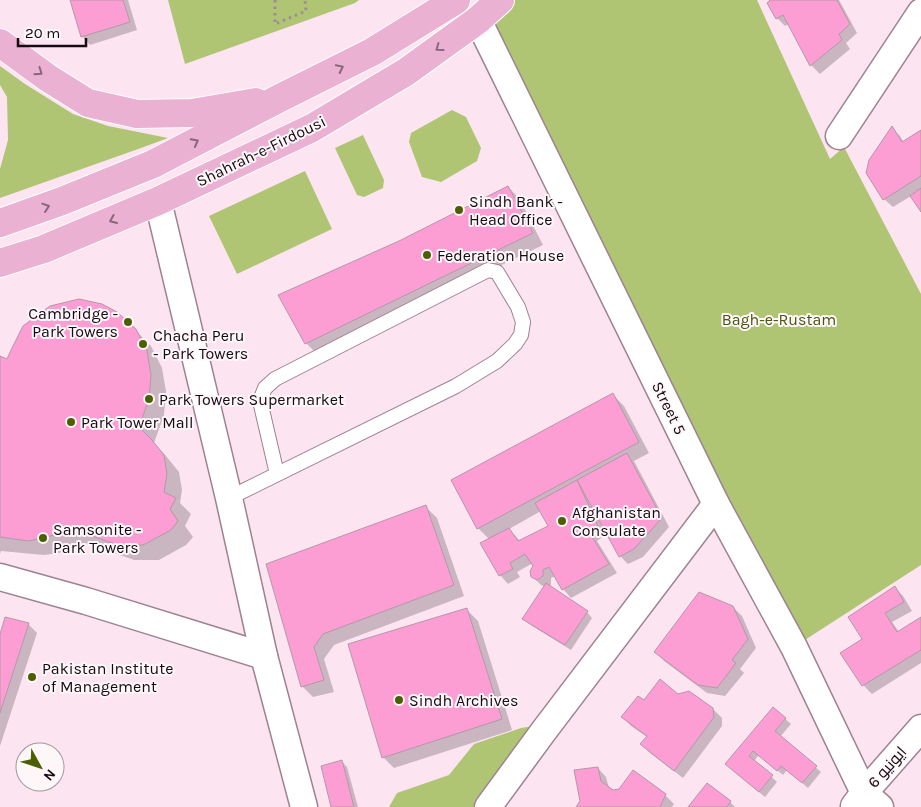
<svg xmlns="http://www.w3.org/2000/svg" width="921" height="807" font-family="Karla,Cairo,sans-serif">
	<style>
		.green { fill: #afc573 }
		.shadow { fill: #0003; fill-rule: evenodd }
		.building { fill: #fc9ed4; stroke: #b497a6 }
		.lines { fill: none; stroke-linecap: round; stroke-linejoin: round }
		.service-casing { stroke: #9e8291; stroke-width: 16 }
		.minor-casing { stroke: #9e8291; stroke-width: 29 }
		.primary-casing { stroke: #fff; stroke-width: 30 }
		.path { stroke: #9f8c96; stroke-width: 3; stroke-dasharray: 2.5 4; stroke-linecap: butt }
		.service { stroke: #fff; stroke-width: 14 }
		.minor { stroke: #fff; stroke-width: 26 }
		.primary { stroke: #eab1d2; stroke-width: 28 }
		.oneway { stroke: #8a667b }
		.poi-dot { fill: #4d5e00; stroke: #fef7fa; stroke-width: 2 }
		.labels { text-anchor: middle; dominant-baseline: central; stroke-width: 4; stroke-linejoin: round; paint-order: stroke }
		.street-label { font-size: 16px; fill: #140a10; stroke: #fef7fa }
		.poi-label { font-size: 16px; fill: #140a10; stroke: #fef7fa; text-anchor: start }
		.park-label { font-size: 16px; fill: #48570d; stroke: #fef7fa }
	</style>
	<rect width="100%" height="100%" fill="#fde4f1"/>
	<!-- green -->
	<g class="green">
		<polygon points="168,0 359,0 355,3 185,64"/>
		<polygon points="500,0 757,0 830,159 844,147 921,294 921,565 794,647 478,19"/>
		<polygon points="0,66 25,84 73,114 108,126 168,138 141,148 0,198 0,169 8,140 7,97 0,85"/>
		<polygon points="452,110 466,117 481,148 477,161 441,182 422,177 409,142 411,133"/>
		<polygon points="363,135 384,180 383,188 364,197 357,195 335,148"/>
		<polygon points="305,171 332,229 237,274 209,216"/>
		<polygon points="534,726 474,807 389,807 397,793 449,775 474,744 521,728"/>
	</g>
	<!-- shadow -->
	<g class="shadow">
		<polygon points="71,0 128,0 137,30 90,45 82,36"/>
		<polygon points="771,0 839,0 857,33 846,43 850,49 820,74 811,65 789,24 785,26 777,18"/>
		<polygon points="892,128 900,136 904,143 921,131 921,210 911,196 893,207 884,199"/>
		<polygon points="508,187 519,198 543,245 317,354 306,343 400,242"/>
		<polygon points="135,330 151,346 162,368 166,391 164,415 154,443 166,456 179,472 182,490 180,503 191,514 185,526 193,537 186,545 159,560 134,560 109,551 93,543 59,553 44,555 1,551 0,554 0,357 8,361"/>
		<path d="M613,395l11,11 25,47 -15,8 35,66 -26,30 -15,7 -8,-8 -17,-31 -2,1 4,9 -8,6 20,32 -46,25 -8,-9 -7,-13 -5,2v7l-3,1 39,26 5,6 -21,32 -42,-26 -5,-6 21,-31 -4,-2 -9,-9 3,-10 -2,-3 -16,9 3,5 -12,7 -8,-9 -11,-36 -11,-11zM541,511l8,16 -29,14 -11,-12z"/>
		<polygon points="425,506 437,518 464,596 334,645 324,659 334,692 313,697 302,686 268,564"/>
		<polygon points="895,588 903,596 912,611 892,622 899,632 921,619 921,663 872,694 863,685 864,640"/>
		<polygon points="733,607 742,616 756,648 740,669 744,673 725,696 707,693 664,661 656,652"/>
		<polygon points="467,610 478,621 512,730 394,768 383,757"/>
		<polygon points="28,624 37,633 0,746 0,638"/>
		<polygon points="644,702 713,709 722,718 722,726 683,778 650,753 642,744 647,737 631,726 623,717"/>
		<polygon points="773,708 791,724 780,737 821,772 808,788 787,770 783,775 759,755 754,761 777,782 765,797 732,770"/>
		<polygon points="341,761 347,767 358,807 332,807"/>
		<polygon points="598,768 606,777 609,788 613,791 665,795 674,804 672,807 578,807"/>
		<polygon points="730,802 735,807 690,807"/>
	</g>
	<!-- building -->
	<g class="building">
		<polygon points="70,0 123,0 130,22 81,37"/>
		<polygon points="770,0 837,0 850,24 839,34 842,40 810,66 783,15 776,19 767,3"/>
		<polygon points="892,126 902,142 921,130 921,176 883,200 866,173 869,160"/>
		<polygon points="508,186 533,233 305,344 278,295 399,241"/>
		<polygon points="921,188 921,212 910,196"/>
		<polygon points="79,299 102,304 117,312 136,329 147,351 151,375 149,399 139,427 151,439 164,455 167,474 164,492 176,498 170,509 178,521 171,530 143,545 118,545 92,536 77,529 43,538 28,541 0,537 0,356 7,359 12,348 23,326 50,306"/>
		<polygon points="613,393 639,442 477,529 451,480"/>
		<polygon points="627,453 662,518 634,549 619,557 577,480"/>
		<polygon points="577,480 598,526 589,532 609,564 562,590 549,567 543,570 543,576 537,580 531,577 530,571 533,566 525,554 510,563 513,569 499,576 480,543 509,528 518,541 548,526 535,503"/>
		<polygon points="426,505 454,585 323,634 314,647 324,680 301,687 266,564"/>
		<polygon points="546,583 588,611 565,645 522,619"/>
		<polygon points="895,586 904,602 885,613 897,632 921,617 921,650 862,686 840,653 862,639 848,617"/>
		<polygon points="699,592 733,606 748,639 732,660 736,663 717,688 698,685 654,652"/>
		<polygon points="467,608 502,719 382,758 348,644"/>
		<polygon points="5,617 29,623 0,713 0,634"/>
		<polygon points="660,679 678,694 689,691 713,708 714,717 674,771 640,744 647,736 621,717 638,696 644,700"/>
		<polygon points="773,707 786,718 775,731 817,766 802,783 781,766 777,771 753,751 749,756 773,775 759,792 725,764"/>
		<polygon points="342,760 354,807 331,807 321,766"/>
		<polygon points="598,767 601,781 613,790 619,789 633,770 666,794 660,807 576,807 580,801 574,770"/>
		<polygon points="707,783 731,801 727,807 688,807"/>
	</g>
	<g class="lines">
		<defs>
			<polyline id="service" points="229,498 456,386 497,361 515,344 521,335 523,322 518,307 497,272 488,270 275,379 265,388 260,401 277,474"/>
			<g id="minor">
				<polyline points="478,20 716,504 794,647 864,793 880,807"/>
				<polyline points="839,136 921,12"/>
				<polyline points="158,201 229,498 264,656 304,807"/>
				<polyline points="0,577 86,601 264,656"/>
				<polyline points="854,806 864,793 921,728"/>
				<polyline points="488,807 543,732 716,504"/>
			</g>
			<g id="primary">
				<polyline points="0,43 48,78 88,103 137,114 192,113 256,102"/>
				<polyline points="0,223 62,201 153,164 280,98 372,52 456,0"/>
				<polyline points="0,263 44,249 158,201 312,128 406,72 478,20 500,0"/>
			</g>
		</defs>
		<!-- service casing -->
		<use href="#service" class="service-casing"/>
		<!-- minor casing -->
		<use href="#minor" class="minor-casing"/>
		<!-- primary casing -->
		<use href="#primary" class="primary-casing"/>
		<!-- path -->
		<polyline class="path" points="275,0 275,24 306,11 305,0"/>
		<!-- service -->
		<use href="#service" class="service"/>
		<!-- minor -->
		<use href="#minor" class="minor"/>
		<!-- primary -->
		<use href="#primary" class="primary"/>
	</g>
	<!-- one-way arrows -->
	<defs><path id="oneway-chevron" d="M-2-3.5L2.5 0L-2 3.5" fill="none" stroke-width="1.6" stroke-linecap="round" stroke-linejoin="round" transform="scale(1.25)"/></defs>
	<g class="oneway">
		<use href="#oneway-chevron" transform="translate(439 48) rotate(144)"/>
		<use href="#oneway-chevron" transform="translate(340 68) rotate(-26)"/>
		<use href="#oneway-chevron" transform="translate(39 72) rotate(35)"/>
		<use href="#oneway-chevron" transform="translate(195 142) rotate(-28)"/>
		<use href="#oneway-chevron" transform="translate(46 207) rotate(-19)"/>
		<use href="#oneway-chevron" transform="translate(113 220) rotate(157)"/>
	</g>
	<!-- markers -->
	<g class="poi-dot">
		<circle cx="459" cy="210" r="5"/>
		<circle cx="427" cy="255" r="5"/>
		<circle cx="128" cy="322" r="5"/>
		<circle cx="143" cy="344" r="5"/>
		<circle cx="149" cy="399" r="5"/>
		<circle cx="71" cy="422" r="5"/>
		<circle cx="562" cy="521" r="5"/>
		<circle cx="43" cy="538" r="5"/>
		<circle cx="32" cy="677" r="5"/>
		<circle cx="399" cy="700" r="5"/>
	</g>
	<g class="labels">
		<!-- street labels -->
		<g class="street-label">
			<text transform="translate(261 151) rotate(-26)">Shahrah-e-Firdousi</text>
			<text transform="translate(669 408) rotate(64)">Street 5</text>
			<text transform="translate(887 767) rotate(-48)">ایونیو 6</text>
		</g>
		<!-- poi labels -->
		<g class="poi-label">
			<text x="469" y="201">Sindh Bank -<tspan x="469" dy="18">Head Office</tspan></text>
			<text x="437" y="255">Federation House</text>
			<text x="118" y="313" text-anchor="end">Cambridge -<tspan x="118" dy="18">Park Towers</tspan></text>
			<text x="153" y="335">Chacha Peru<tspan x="153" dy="18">- Park Towers</tspan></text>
			<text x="159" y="399">Park Towers Supermarket</text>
			<text x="81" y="422">Park Tower Mall</text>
			<text x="572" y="512">Afghanistan<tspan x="572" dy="18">Consulate</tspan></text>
			<text x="53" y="529">Samsonite -<tspan x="53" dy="18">Park Towers</tspan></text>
			<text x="42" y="668">Pakistan Institute<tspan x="42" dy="18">of Management</tspan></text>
			<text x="409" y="700">Sindh Archives</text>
		</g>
		<!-- park labels -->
		<g class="park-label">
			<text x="779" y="319">Bagh-e-Rustam</text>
		</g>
	</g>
	<!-- north arrow -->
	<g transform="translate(40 767) rotate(130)"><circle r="24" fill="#fef7fa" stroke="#a0989c"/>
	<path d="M0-4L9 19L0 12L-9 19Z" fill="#4d5e00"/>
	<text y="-8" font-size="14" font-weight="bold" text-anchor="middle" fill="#140a10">N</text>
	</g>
	<!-- scale -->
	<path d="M18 38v8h68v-8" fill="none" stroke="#140a10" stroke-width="2.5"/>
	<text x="25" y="38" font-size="15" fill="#140a10" stroke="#fef7fa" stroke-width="4" paint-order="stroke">20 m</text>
</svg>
